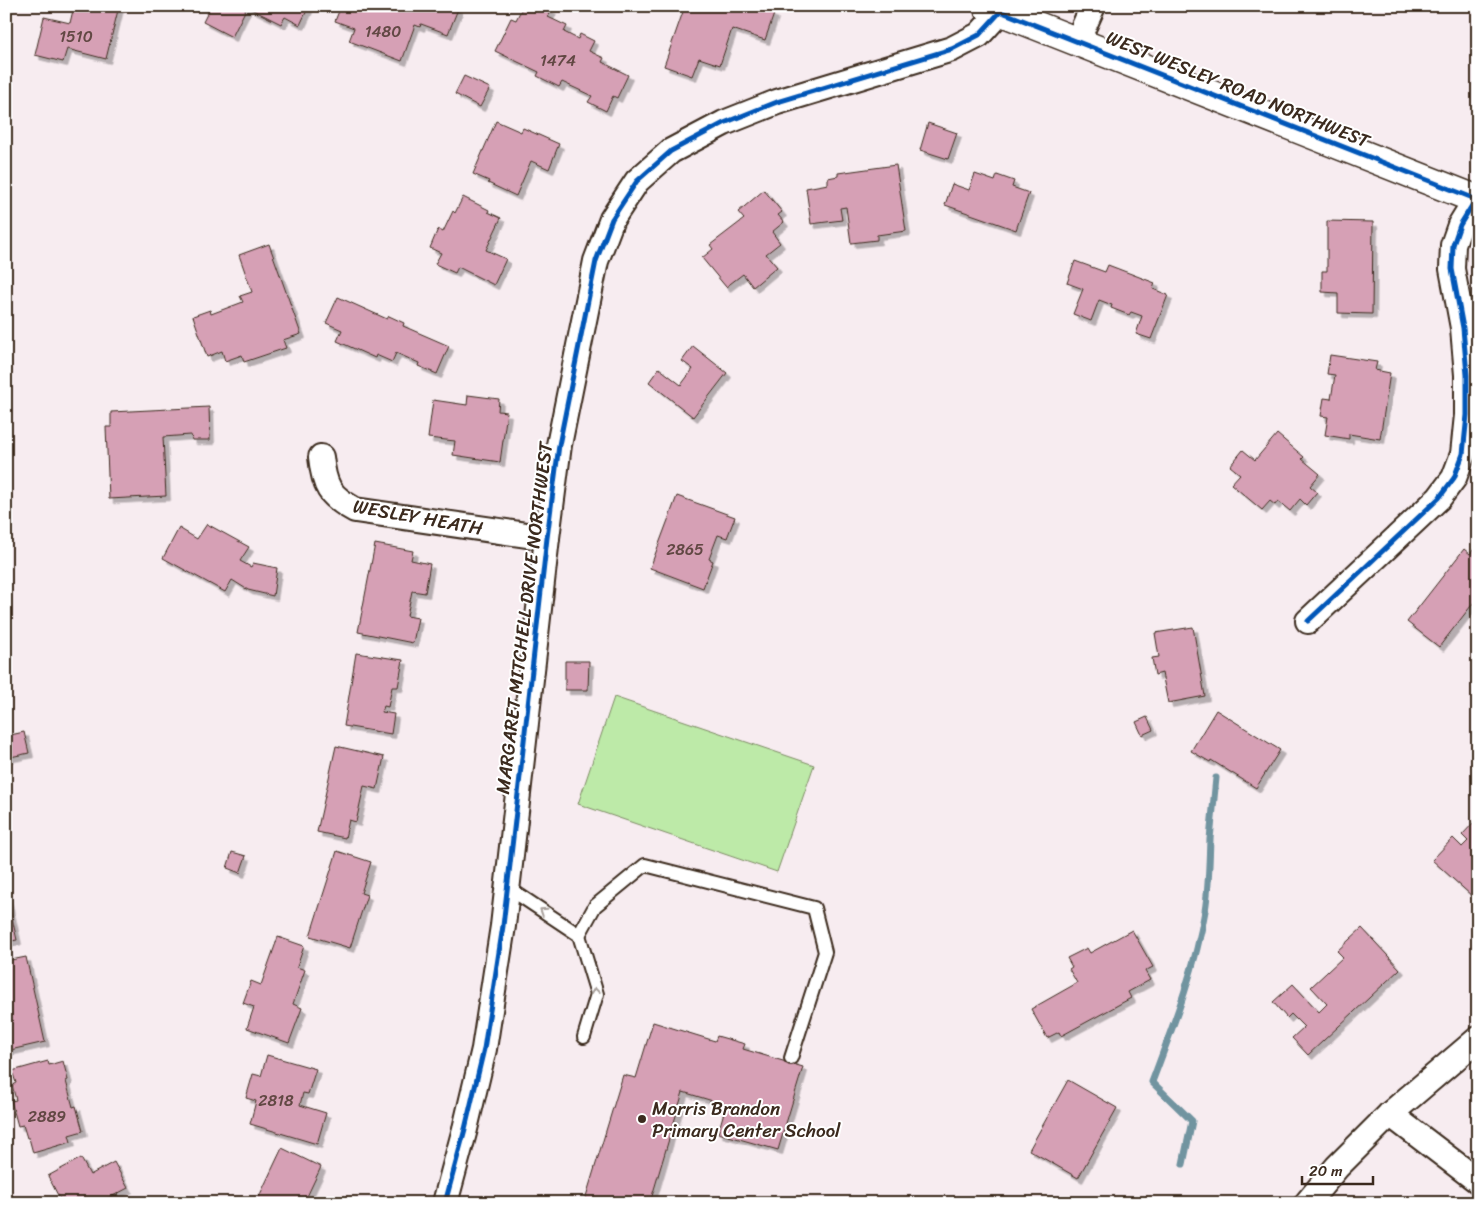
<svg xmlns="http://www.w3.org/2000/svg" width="1484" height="1209" font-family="Sriracha,sans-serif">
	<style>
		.green { fill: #bdeaa8; stroke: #7c8a63 }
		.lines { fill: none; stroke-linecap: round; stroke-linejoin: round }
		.stream { stroke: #7194a0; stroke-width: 7 }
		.building { fill: #d6a0b5; stroke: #3b2a1e; filter: url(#shadow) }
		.lane-casing { stroke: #3b2a1e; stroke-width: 16 }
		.street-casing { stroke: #3b2a1e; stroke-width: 28 }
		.secondary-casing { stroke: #3b2a1e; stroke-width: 31 }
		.lane { stroke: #fff; stroke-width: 12 }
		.street { stroke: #fff; stroke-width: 24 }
		.secondary { stroke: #fff; stroke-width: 28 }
		.cycleway-casing { stroke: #fff; stroke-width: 8 }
		.cycleway { stroke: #0057b8; stroke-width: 5 }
		.oneway { stroke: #a79f9a }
		.poi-dot { fill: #3b2a1e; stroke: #fff; stroke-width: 2 }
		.labels { text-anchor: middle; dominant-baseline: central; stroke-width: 4; stroke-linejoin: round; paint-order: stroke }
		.number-label { font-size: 16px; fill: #624844 }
		.street-label { font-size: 19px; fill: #3b2a1e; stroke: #fff }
		.poi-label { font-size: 19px; fill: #3b2a1e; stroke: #fff; text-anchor: start }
	</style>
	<defs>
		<filter id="shadow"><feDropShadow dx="4.5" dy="4.5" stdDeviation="0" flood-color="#0004"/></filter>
	</defs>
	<rect width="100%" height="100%" fill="#f7ecf0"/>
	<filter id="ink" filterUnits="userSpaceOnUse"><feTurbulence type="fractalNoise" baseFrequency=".02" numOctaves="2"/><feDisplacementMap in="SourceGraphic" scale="10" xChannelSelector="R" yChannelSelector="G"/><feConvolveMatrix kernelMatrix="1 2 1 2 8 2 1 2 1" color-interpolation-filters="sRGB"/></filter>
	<g filter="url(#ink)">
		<!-- green -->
		<polygon class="green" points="614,697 814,765 777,872 578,804"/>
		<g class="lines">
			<!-- stream -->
			<g class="stream">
				<path d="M1183,1164l9,-43 -40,-39c21,-56 43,-112 53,-171 4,-24 4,-48 5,-72 2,-20 4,-41 6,-61"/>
				<polyline points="1171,1203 1171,1202"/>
			</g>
		</g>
		<!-- building -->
		<g class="building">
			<polygon points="74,6 119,6 106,59 67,49 63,62 35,55 44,17 70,23"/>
			<polygon points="211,6 309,6 300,25 285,17 281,24 247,7 232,37 203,22"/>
			<polygon points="341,6 452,6 458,9 448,34 421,24 420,27 415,25 402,61 349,41 354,28 335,21"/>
			<polygon points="523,6 543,6 552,10 548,17 567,26 564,32 578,39 580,34 594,41 589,51 604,58 602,62 628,75 617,98 613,96 606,111 588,102 592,96 562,82 559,87 537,76 539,72 495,51 511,18 516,20"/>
			<polygon points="685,6 694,9 695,6 752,6 774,14 765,40 732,29 720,65 699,58 692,76 664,66"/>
			<polygon points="464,76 490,88 480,107 455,94"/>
			<polygon points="496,121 521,132 523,128 559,144 549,169 531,161 516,196 488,183 489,181 473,174"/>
			<polygon points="928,123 957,133 948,159 920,150"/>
			<polygon points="896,165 906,231 877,235 877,240 851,243 846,207 840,208 842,220 811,224 806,188 828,184 828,178 838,176 838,173"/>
			<polygon points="975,174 995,181 997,175 1014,181 1012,187 1029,193 1016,230 945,205 952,184 969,190"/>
			<polygon points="764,190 782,212 778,215 784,222 772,232 780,243 766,254 777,267 753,287 743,274 726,287 702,258 713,249 710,245 744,219 738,212"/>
			<polygon points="463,197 489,210 488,212 501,218 486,250 506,259 494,285 458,267 455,273 435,264 441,253 430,248 438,229 443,232 453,211 455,213"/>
			<polygon points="1327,221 1373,222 1372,314 1338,313 1338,293 1322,292 1322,271 1327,271"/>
			<polygon points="269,244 301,334 283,340 286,348 244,362 242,355 225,361 222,351 207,357 193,316 210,310 211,314 243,302 240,296 252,292 239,255"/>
			<polygon points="1075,261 1105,272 1108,265 1155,283 1153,289 1168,295 1151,339 1136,334 1142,316 1131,312 1129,315 1111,308 1112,305 1099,300 1091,321 1073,314 1083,289 1067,283"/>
			<polygon points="338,297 387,319 389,316 404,323 403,326 449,346 437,374 418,366 419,363 396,353 392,362 376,355 375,358 337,341 342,330 326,323"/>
			<polygon points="693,346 727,373 693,417 649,382 659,368 681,385 693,369 682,361"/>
			<polygon points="1330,355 1377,362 1375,370 1390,373 1380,439 1349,434 1349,439 1325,435 1328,417 1321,416 1324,398 1331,399 1335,375 1327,374"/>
			<polygon points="468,395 499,399 498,411 507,412 500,462 453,455 455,441 428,438 433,400 467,405"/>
			<polygon points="209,407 210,440 192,440 191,435 163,437 166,496 109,499 106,427 111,427 111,412"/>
			<polygon points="1277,434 1304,457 1302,459 1320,474 1310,486 1317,492 1306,505 1300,499 1290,511 1278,501 1275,505 1270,501 1262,510 1231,484 1240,474 1230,466 1243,450 1255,460"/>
			<polygon points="677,496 735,517 727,538 718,535 709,559 713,561 703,588 650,568"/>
			<polygon points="207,524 249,547 240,561 251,567 253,563 277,568 273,596 248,590 232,580 225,592 163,558 179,528 197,539"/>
			<polygon points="375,544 413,551 411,560 430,564 425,593 412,591 407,616 418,618 413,643 358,632"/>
			<polygon points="1478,544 1478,597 1439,647 1407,622 1464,549 1470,554"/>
			<polygon points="1193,627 1205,696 1168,703 1162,673 1155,675 1152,658 1159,657 1155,633"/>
			<polygon points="356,653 403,660 398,687 392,687 388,707 384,706 382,712 394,714 391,734 344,726"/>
			<polygon points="565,661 589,661 588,690 565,690"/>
			<polygon points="1216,710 1280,750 1256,788 1211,760 1210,762 1191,751"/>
			<polygon points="1147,717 1153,730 1142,735 1136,722"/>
			<polygon points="24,732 29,753 6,758 6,736"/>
			<polygon points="336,746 384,757 377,789 364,786 356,822 349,820 345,838 317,832"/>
			<polygon points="1477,819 1478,820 1478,892 1473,897 1432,860 1453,838 1462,847 1468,841 1462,835"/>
			<polygon points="337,851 371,862 361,893 367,895 350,948 310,936"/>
			<polygon points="232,852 246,856 240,873 227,868"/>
			<polygon points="6,892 17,940 6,942"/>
			<polygon points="1362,928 1400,969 1308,1055 1292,1038 1304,1027 1291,1014 1287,1018 1273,1002 1293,984 1319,1012 1327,1004 1311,987 1343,957 1337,951"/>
			<polygon points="1132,930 1153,967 1145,971 1150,980 1128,992 1131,998 1061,1036 1059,1032 1047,1038 1031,1009 1077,983 1069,969 1072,967 1067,958 1087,948 1090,953"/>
			<polygon points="278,937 304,946 297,967 305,970 293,1004 302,1008 289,1043 247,1028 254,1007 243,1003 251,981 261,985"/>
			<polygon points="26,957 45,1042 6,1051 6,961"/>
			<polygon points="653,1022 715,1041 717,1036 745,1044 743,1049 803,1067 778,1150 718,1133 726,1105 683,1092 650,1203 584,1203 623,1075 636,1078"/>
			<polygon points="267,1055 316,1069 308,1094 303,1093 300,1105 326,1113 317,1144 250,1124 256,1101 246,1098 253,1074 261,1076"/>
			<polygon points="48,1061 49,1065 63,1061 68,1080 66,1081 73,1107 76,1106 83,1131 69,1135 71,1142 33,1153 29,1138 27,1138 23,1125 18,1126 11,1101 16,1100 12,1085 16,1083 12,1071"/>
			<polygon points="1068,1080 1117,1108 1078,1178 1029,1150"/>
			<polygon points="282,1148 321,1167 304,1203 256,1203"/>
			<polygon points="81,1158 90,1175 114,1162 128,1188 107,1199 109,1203 62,1203 48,1176"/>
		</g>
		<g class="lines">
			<defs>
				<g id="lane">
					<polyline points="507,887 579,935 597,994 584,1037"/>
					<polyline points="579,935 595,906 645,865 814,908 825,952 791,1058"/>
				</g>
				<g id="street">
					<polyline points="1077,42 1093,6"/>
					<path d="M321,457c3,29 8,39 34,53l192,28"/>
					<polyline points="1308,621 1439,498 1454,478 1463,454 1467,415 1467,375 1463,328 1452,269 1453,245 1460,225 1476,199"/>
					<polyline points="1390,1114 1478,1181"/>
					<polyline points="445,1203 465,1129 484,1049 503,926 547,538 559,445 596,261 612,219 637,181 671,151 724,123 777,102 952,49 979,35 1000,12"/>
					<polyline points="1307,1203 1337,1167 1390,1114 1478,1039"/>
				</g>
				<polyline id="secondary" points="987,6 1478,200"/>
			</defs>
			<!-- lane casing -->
			<use href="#lane" class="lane-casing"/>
			<!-- street casing -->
			<use href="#street" class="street-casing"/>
			<!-- secondary casing -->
			<use href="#secondary" class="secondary-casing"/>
			<!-- lane -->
			<use href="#lane" class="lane"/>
			<!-- street -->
			<use href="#street" class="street"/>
			<!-- secondary -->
			<use href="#secondary" class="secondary"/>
			<defs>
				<g id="cycleway">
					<polyline points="987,6 1478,200"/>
					<polyline points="1308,621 1439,498 1454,478 1463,454 1467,415 1467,375 1463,328 1452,269 1453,245 1460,225 1476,199"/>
					<polyline points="445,1203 465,1129 484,1049 503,926 547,538 559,445 596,261 612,219 637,181 671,151 724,123 777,102 952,49 979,35 1000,12"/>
				</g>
			</defs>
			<!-- cycleway casing -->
			<use href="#cycleway" class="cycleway-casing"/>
			<!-- cycleway -->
			<use href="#cycleway" class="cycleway"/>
		</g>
		<!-- one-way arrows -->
		<defs><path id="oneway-chevron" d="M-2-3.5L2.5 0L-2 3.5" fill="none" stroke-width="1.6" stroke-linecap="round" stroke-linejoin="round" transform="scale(1.25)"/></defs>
		<g class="oneway">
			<use href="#oneway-chevron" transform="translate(543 911) rotate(-147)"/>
			<use href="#oneway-chevron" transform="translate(595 991) rotate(-97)"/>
		</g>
	</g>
	<!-- markers -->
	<circle class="poi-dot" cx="642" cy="1119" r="5"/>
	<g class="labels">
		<!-- number labels -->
		<g class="number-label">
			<text x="383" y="31">1480</text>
			<text x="76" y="36">1510</text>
			<text x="558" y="60">1474</text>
			<text x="685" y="549">2865</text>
			<text x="276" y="1100">2818</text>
			<text x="47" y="1116">2889</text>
		</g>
		<!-- street labels -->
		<g class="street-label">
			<text transform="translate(1238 89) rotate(22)">WEST WESLEY ROAD NORTHWEST</text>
			<text transform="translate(418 517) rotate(10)">WESLEY HEATH</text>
			<text transform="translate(524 618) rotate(-83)">MARGARET MITCHELL DRIVE NORTHWEST</text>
		</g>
		<!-- poi labels -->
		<g class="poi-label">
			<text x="652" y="1108">Morris Brandon<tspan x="652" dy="22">Primary Center School</tspan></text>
		</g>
	</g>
	<!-- margin -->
	<rect width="1484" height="1209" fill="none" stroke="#fff" stroke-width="25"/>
	<rect x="12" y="12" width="1459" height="1184" fill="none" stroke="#3b2a1e" stroke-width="2" filter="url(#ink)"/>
	<!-- scale -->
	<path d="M1302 1176v8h71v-8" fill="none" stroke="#3b2a1e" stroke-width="2.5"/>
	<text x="1309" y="1176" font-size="15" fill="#3b2a1e" stroke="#ffffff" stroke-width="4" paint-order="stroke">20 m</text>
</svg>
